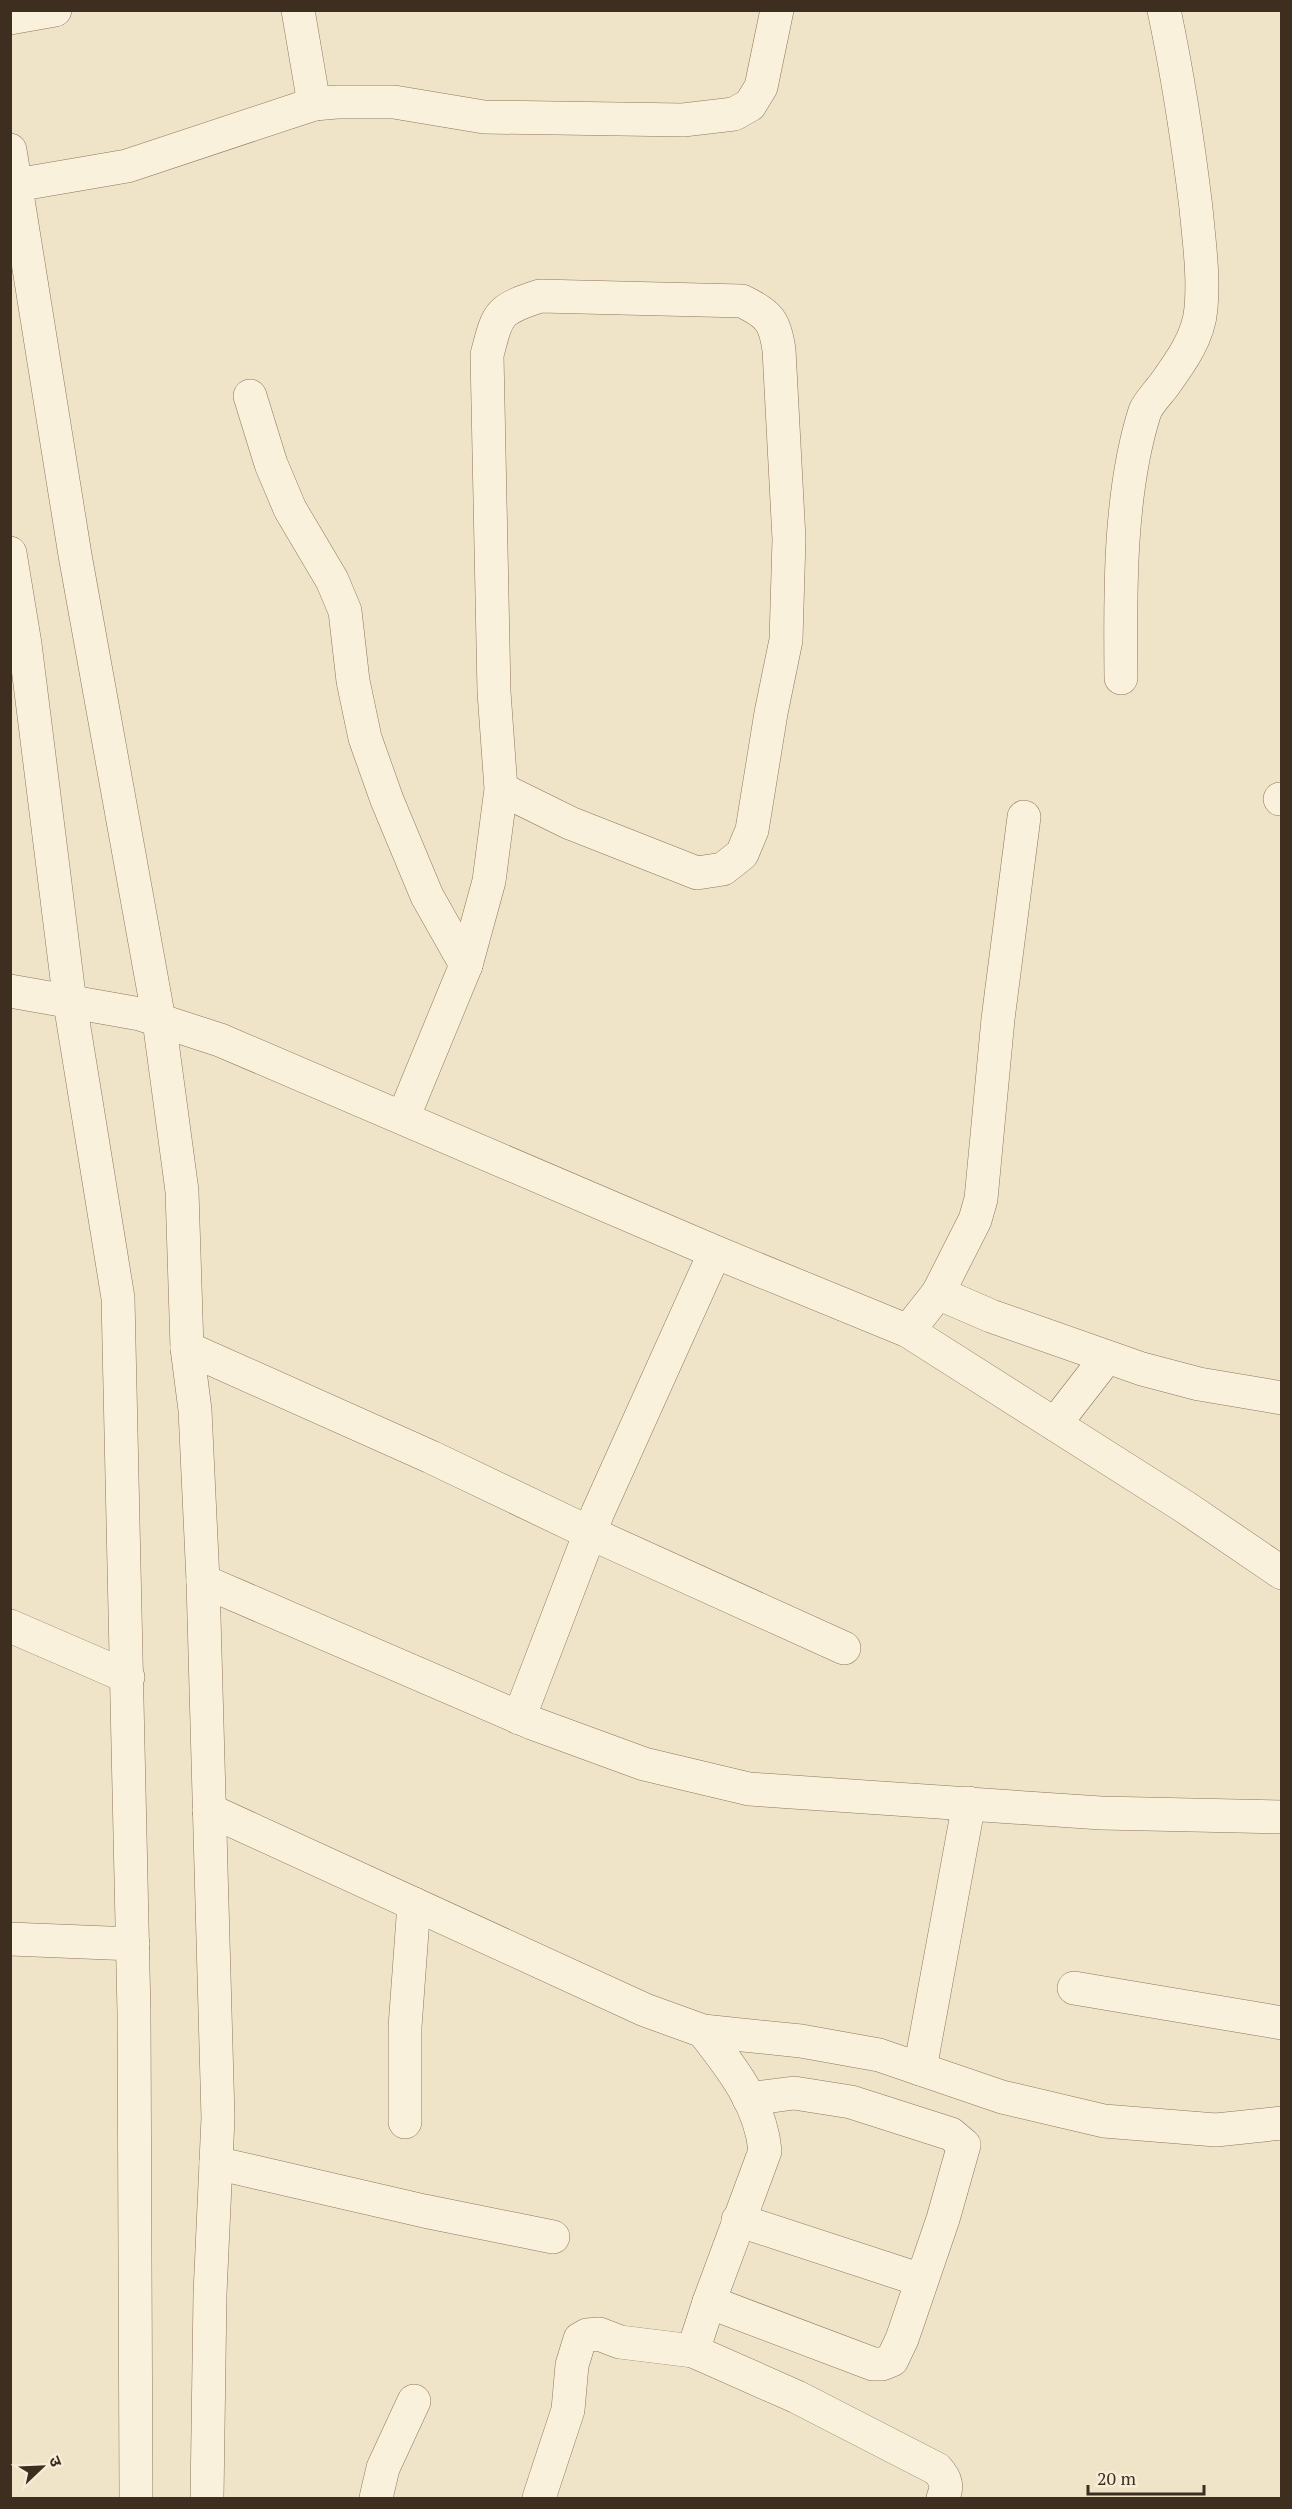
<svg xmlns="http://www.w3.org/2000/svg" width="1292" height="2509" font-family="'PT Serif','Noto Sans Devanagari',serif">
	<style>
		.lines { fill: none; stroke-linecap: round; stroke-linejoin: round }
		.minor-casing { stroke: #8d765c; stroke-width: 34 }
		.minor { stroke: #faf1dc; stroke-width: 33 }
	</style>
	<rect width="100%" height="100%" fill="#f0e4c8"/>
	<g class="lines">
		<defs>
			<g id="minor">
				<polyline points="298,10 314,104 337,102 394,102 484,117 683,120 734,114 750,105 761,87 777,10"/>
				<polyline points="10,18 55,10"/>
				<polyline points="10,150 75,555 159,1020 182,1191 187,1348 195,1410 203,1581 218,2118 210,2294 207,2498"/>
				<polyline points="16,185 127,166 314,104"/>
				<polyline points="250,396 271,464 290,509 332,580 345,611 353,681 365,738 387,800 427,896 466,965"/>
				<polyline points="10,553 25,644 70,1003 118,1298 134,2013 136,2498"/>
				<path d="M1121,678c-1,-85 -2,-186 24,-267 4,-9 13,-18 19,-26 16,-22 35,-48 37,-77 3,-33 -2,-67 -5,-100 -8,-66 -18,-132 -32,-198"/>
				<polyline points="1280,799 1282,799"/>
				<polyline points="10,991 140,1014 220,1040 715,1252 908,1331 1185,1507 1282,1573"/>
				<path d="M403,1118l63,-153 23,-84 12,-92 -7,-97 -7,-337c11,-42 10,-45 53,-59l202,5c27,13 33,20 37,49l10,189 -3,101 -15,73 -19,117 -10,24 -19,15 -26,4 -127,-50 -69,-34"/>
				<polyline points="938,1293 975,1220 981,1199 998,1019 1024,817"/>
				<polyline points="908,1331 938,1293 991,1316 1142,1369 1199,1384 1282,1398"/>
				<polyline points="187,1348 431,1457 590,1533 844,1648"/>
				<polyline points="1055,1424 1107,1357"/>
				<polyline points="203,1581 532,1723 644,1764 749,1789 1101,1813 1282,1817"/>
				<polyline points="10,1626 128,1677"/>
				<polyline points="519,1718 598,1512 715,1252"/>
				<polyline points="209,1810 645,2010 703,2031 801,2041 879,2055 1002,2097 1104,2121 1216,2130 1282,2123"/>
				<polyline points="10,1939 133,1944"/>
				<polyline points="1074,1988 1282,2023"/>
				<path d="M703,2031c28,36 58,73 62,120l-56,151 -16,49 104,46 140,72c9,10 11,17 6,29"/>
				<polyline points="920,2069 969,1803"/>
				<polyline points="405,2122 405,2027 414,1904"/>
				<polyline points="216,2163 424,2211 553,2237"/>
				<polyline points="738,2220 921,2280"/>
				<polyline points="709,2302 873,2364 882,2364 892,2360 902,2339 943,2219 964,2145 951,2134 851,2102 794,2093 749,2099"/>
				<polyline points="376,2498 383,2468 414,2401"/>
				<polyline points="539,2498 568,2410 572,2365 580,2339 587,2335 599,2334 620,2342 693,2351"/>
			</g>
		</defs>
		<!-- minor casing -->
		<use href="#minor" class="minor-casing"/>
		<!-- minor -->
		<use href="#minor" class="minor"/>
	</g>
	<!-- border -->
	<rect width="1292" height="2509" fill="none" stroke="#3d2e20" stroke-width="24"/>
	<!-- north arrow -->
	<g transform="translate(42 2467) rotate(67)" stroke="#f7eed8" stroke-width="4.5" paint-order="stroke">
	<path d="M0-4.5L10 22L0 15L-10 22Z" fill="#3d2e20"/>
	<text y="-9" font-size="16" font-weight="bold" text-anchor="middle" fill="#3d2e20">उ</text>
	</g>
	<!-- scale -->
	<path d="M1088 2485v9h116v-9" fill="none" stroke="#3d2e20" stroke-width="3"/>
	<text x="1097" y="2485" font-size="18" fill="#3d2e20" stroke="#f7eed8" stroke-width="4.5" paint-order="stroke">20 m</text>
</svg>
